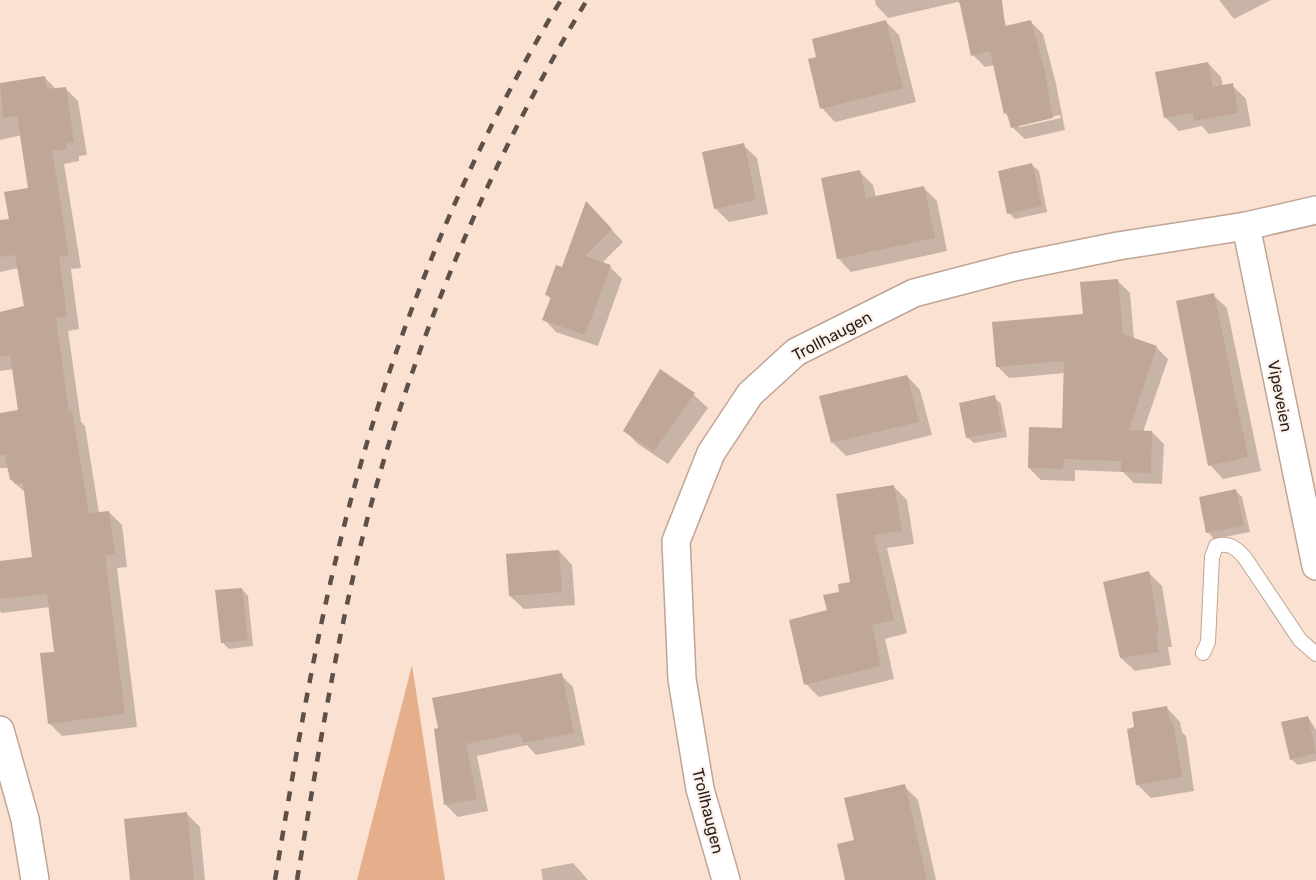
<svg xmlns="http://www.w3.org/2000/svg" width="1316" height="880" font-family="Rubik,sans-serif">
	<style>
		.green { fill: #e5af8c }
		.shadow { fill: #0003; fill-rule: evenodd }
		.building { fill: #bfa697 }
		.lines { fill: none; stroke-linecap: round; stroke-linejoin: round }
		.lane-casing { stroke: #bea596; stroke-width: 16 }
		.street-casing { stroke: #bea596; stroke-width: 30 }
		.lane { stroke: #fff; stroke-width: 14 }
		.street { stroke: #fff; stroke-width: 27 }
		.rail { stroke: #5e5048; stroke-width: 4.5; stroke-dasharray: 10 10; stroke-linecap: butt }
		.labels { text-anchor: middle; dominant-baseline: central; stroke-width: 4.5; stroke-linejoin: round; paint-order: stroke }
		.street-label { font-size: 16px; fill: #291f1a; stroke: #fdf2eb }
	</style>
	<rect width="100%" height="100%" fill="#fbe1d1"/>
	<!-- green -->
	<polygon class="green" points="412,665 445,880 357,880"/>
	<!-- shadow -->
	<g class="shadow">
		<path d="M875,0h125l6,27 24,-6 13,13 13,50 9,46 -40,9 -13,-12 -6,-14 -11,-48 -10,2 -12,-12 -11,-50 -4,-3 -70,16 -12,-13zM1060,115l1,3 -41,9 -3,-2z"/>
		<polygon points="1219,0 1271,0 1234,19"/>
		<polygon points="886,22 899,35 916,102 835,122 822,108 818,58"/>
		<polygon points="1208,63 1221,77 1223,87 1232,85 1246,99 1251,126 1209,134 1202,126 1179,131 1165,117"/>
		<polygon points="45,78 57,90 65,88 78,101 87,155 79,156 79,161 64,164 81,268 71,269 79,329 68,331 81,422 85,426 99,513 109,512 122,525 127,567 117,568 137,727 62,736 49,723 55,653 50,607 2,613 0,611 0,562 34,558 26,493 11,480 9,468 0,468 0,414 20,411 14,369 0,371 0,312 26,307 19,268 0,272 0,222 10,220 30,189 22,135 0,140 0,85"/>
		<polygon points="743,145 757,158 768,214 729,222 715,208"/>
		<polygon points="1032,165 1039,171 1047,212 1015,219 1009,213"/>
		<polygon points="860,172 873,185 876,197 923,187 937,201 947,251 851,272 838,258"/>
		<polygon points="598,215 623,242 601,264 610,267 622,279 598,346 556,332 544,319 551,299 547,295"/>
		<polygon points="1118,281 1130,293 1134,339 1156,347 1168,359 1143,432 1152,432 1164,444 1162,484 1134,483 1123,472 1075,470 1075,481 1041,480 1029,468 1063,430 1065,373 1009,378 997,366 1084,315"/>
		<polygon points="1213,295 1227,308 1261,471 1223,479 1210,465"/>
		<polygon points="661,372 694,395 708,408 668,464 638,444 625,431"/>
		<polygon points="907,376 920,390 932,435 846,456 833,443"/>
		<polygon points="994,397 1001,404 1007,437 974,443 967,437"/>
		<polygon points="894,487 907,500 914,544 887,548 907,633 885,639 894,679 819,697 806,684 828,611 852,583"/>
		<polygon points="1236,491 1242,497 1250,532 1214,539 1208,532"/>
		<polygon points="559,551 572,565 575,605 524,609 510,596"/>
		<polygon points="1149,573 1162,586 1172,647 1168,647 1171,665 1135,671 1121,658"/>
		<polygon points="242,589 248,596 253,646 229,649 222,642"/>
		<polygon points="561,675 573,687 585,745 536,755 527,745 477,756 488,811 458,817 446,805 440,730"/>
		<polygon points="1167,708 1180,722 1182,732 1186,736 1194,791 1151,798 1137,784 1136,728"/>
		<polygon points="1308,717 1316,730 1316,761 1298,765 1291,759"/>
		<polygon points="904,786 918,800 936,880 847,880 856,841"/>
		<polygon points="187,814 200,827 205,880 131,880"/>
		<polygon points="573,863 588,880 543,880 541,869"/>
	</g>
	<!-- building -->
	<g class="building">
		<polygon points="959,0 1002,0 1005,26 1031,20 1045,71 1053,118 1011,128 1007,113 1004,114 990,51 971,56"/>
		<polygon points="886,20 903,88 820,109 808,59 816,57 812,39"/>
		<polygon points="1208,62 1213,87 1233,83 1238,113 1194,121 1193,113 1164,118 1155,72"/>
		<polygon points="45,76 47,89 66,87 74,142 66,144 67,149 52,151 69,255 59,257 67,316 56,318 69,412 72,411 89,513 109,511 115,554 105,556 125,714 48,724 40,653 54,652 47,594 0,599 0,561 32,557 23,483 15,484 14,480 10,480 5,455 0,455 0,413 18,410 10,355 0,357 0,312 24,306 15,255 0,257 0,220 9,219 4,192 28,188 17,116 3,118 0,83"/>
		<polygon points="744,143 756,200 714,209 702,152"/>
		<polygon points="1032,163 1042,206 1007,214 998,171"/>
		<polygon points="860,170 866,198 924,186 935,238 837,259 821,178"/>
		<polygon points="586,201 612,229 585,256 611,265 585,335 542,320 551,297 545,295 556,265 562,267"/>
		<polygon points="1118,279 1123,334 1157,346 1129,430 1152,431 1151,473 1121,472 1121,461 1064,459 1063,469 1028,468 1029,427 1062,428 1064,361 996,367 992,322 1083,314 1080,282"/>
		<polygon points="1214,293 1248,457 1208,466 1176,301"/>
		<polygon points="660,369 695,393 654,451 623,431"/>
		<polygon points="907,375 919,422 831,443 819,396"/>
		<polygon points="995,395 1002,431 966,438 959,403"/>
		<polygon points="894,485 902,531 874,535 894,620 872,625 881,666 804,685 789,620 827,610 823,595 839,592 838,584 850,582 836,494"/>
		<polygon points="1236,489 1244,526 1206,533 1199,497"/>
		<polygon points="559,550 562,592 509,596 506,554"/>
		<polygon points="1149,571 1159,633 1156,634 1159,652 1120,658 1103,582"/>
		<polygon points="242,588 248,640 221,643 215,590"/>
		<polygon points="562,673 574,733 523,743 520,733 466,744 477,799 444,805 434,729 438,728 432,698"/>
		<polygon points="1167,706 1170,722 1173,721 1182,777 1136,785 1127,729 1134,727 1132,712"/>
		<polygon points="1308,716 1316,753 1290,760 1281,722"/>
		<polygon points="905,784 927,880 845,880 837,844 854,840 844,798"/>
		<polygon points="187,812 194,880 130,880 124,819"/>
	</g>
	<g class="lines">
		<defs>
			<path id="lane" d="M1203,653l5,-11 4,-85 4,-11c14,-4 20,2 29,12l55,82 16,14"/>
			<g id="street">
				<polyline points="1246,226 1316,566"/>
				<polyline points="0,730 25,819 35,880"/>
				<polyline points="726,880 700,789 682,679 676,541 711,453 750,394 796,352 914,293 1014,267 1118,246 1246,226 1316,210"/>
			</g>
		</defs>
		<!-- lane casing -->
		<use href="#lane" class="lane-casing"/>
		<!-- street casing -->
		<use href="#street" class="street-casing"/>
		<!-- lane -->
		<use href="#lane" class="lane"/>
		<!-- street -->
		<use href="#street" class="street"/>
		<!-- rail -->
		<g class="rail">
			<path d="M275,880c18,-106 35,-213 60,-317 46,-196 121,-391 226,-563"/>
			<path d="M297,880c22,-129 42,-260 77,-386 49,-174 120,-340 213,-494"/>
		</g>
	</g>
	<g class="labels">
		<!-- street labels -->
		<g class="street-label">
			<text transform="translate(832 336) rotate(-28)">Trollhaugen</text>
			<text transform="translate(1280 396) rotate(79)">Vipeveien</text>
			<text transform="translate(708 811) rotate(76)">Trollhaugen</text>
		</g>
	</g>
</svg>
